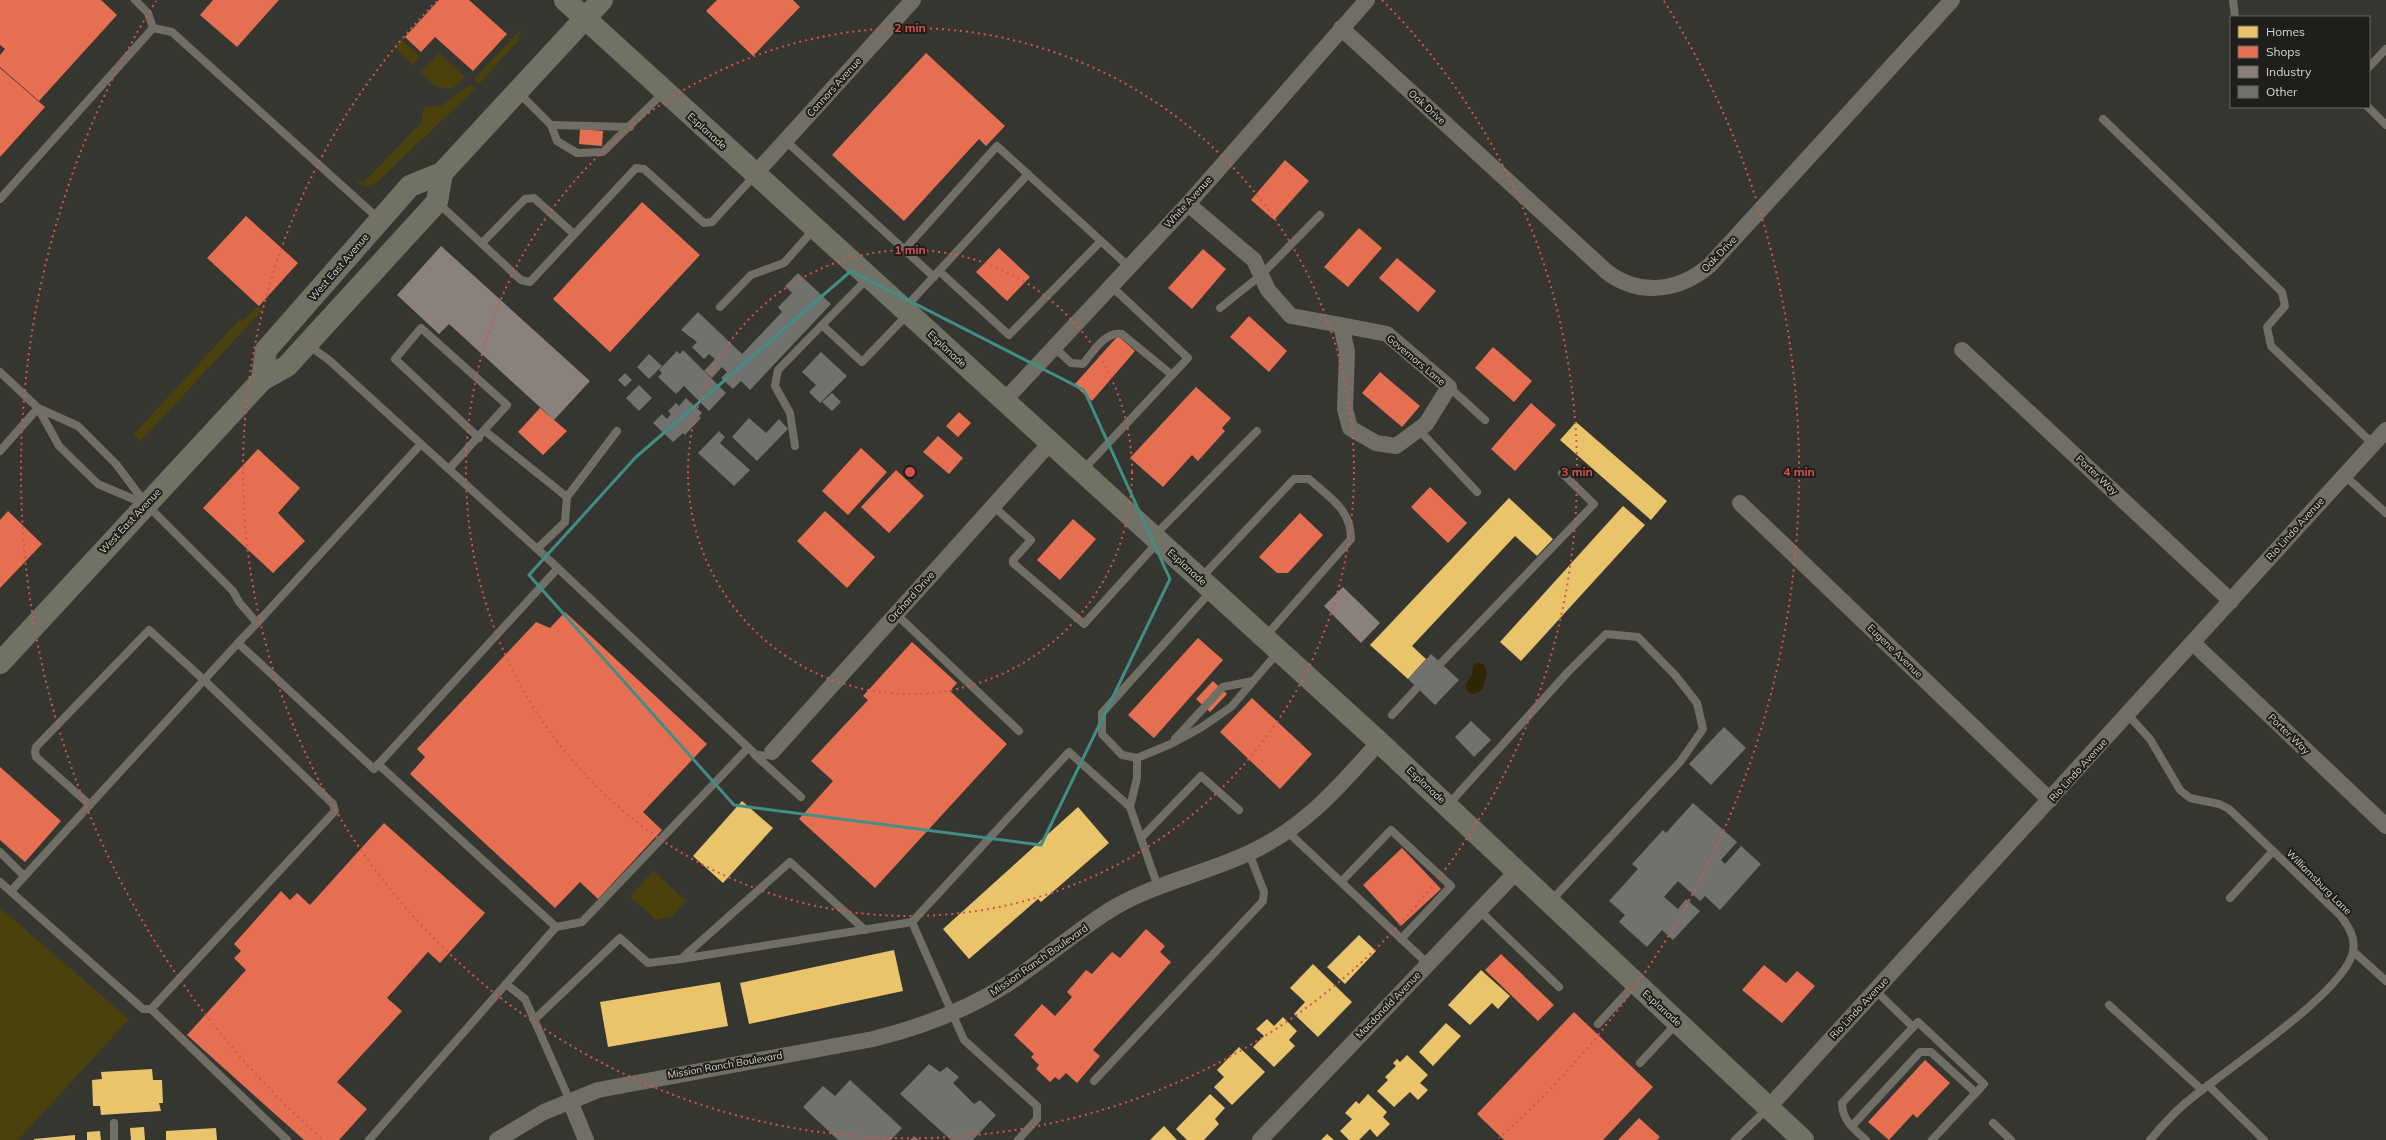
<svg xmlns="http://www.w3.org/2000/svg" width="2386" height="1140" font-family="Mulish,sans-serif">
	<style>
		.green { fill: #4a410d }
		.water { fill: #2f2704 }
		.homes { fill: #e9c46a }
		.shops { fill: #e76f51 }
		.industry { fill: #8a817c }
		.building { fill: #71716d }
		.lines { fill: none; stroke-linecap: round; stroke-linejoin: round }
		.service { stroke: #716f65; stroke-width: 8 }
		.minor { stroke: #716f65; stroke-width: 16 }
		.secondary { stroke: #727166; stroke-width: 22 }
		.marked { fill: none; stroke: #418e86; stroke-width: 3; stroke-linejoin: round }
		.ring { fill: none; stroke: #d65352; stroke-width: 2; stroke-dasharray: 2 4 }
		.labels { text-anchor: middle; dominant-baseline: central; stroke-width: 4; stroke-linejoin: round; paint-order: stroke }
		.street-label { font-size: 10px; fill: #d6d5cf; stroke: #1f1e1a }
		.centre { fill: #d65352; stroke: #1f1e1a; stroke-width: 2 }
		.ring-label { font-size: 12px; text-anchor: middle; font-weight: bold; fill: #d65352; stroke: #1f1e1a; stroke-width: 4; stroke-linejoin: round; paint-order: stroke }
	</style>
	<rect width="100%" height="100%" fill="#363631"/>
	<!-- green -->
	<g class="green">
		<polygon points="521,29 518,41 479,84 474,79"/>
		<polygon points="401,39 420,57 413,65 394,47"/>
		<polygon points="439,53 465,77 452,89 436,87 421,72"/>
		<polygon points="469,85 476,88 376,183 368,186 357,183 359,181 363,183 421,123 424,107 441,106"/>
		<polygon points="265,307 141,441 133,435 240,319 244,320 256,308"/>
		<polygon points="653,871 686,901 672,916 657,920 630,897"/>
		<polygon points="0,908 129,1019 18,1140 0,1140"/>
	</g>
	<!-- water -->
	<polygon class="water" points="1477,663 1484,664 1487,674 1482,690 1473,694 1468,692 1465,685 1472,675 1473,665"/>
	<!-- homes -->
	<g class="homes">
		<polygon points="1576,422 1667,501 1651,520 1560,440"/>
		<polygon points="1509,498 1553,539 1537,556 1515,536 1412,646 1426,659 1408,679 1370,645"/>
		<polygon points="1623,506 1645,525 1521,661 1500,642"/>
		<polygon points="742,801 773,828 723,883 693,856"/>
		<polygon points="1078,807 1109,843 1041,902 1038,899 969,959 943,929"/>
		<polygon points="1359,935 1376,951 1345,984 1327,967"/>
		<polygon points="894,950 903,991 749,1024 740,983"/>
		<polygon points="1313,964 1352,1002 1318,1037 1294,1014 1305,1002 1290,988"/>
		<polygon points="1481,970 1510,996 1498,1009 1492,1003 1470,1025 1448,1005"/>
		<polygon points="720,982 728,1026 608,1047 600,1002"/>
		<polygon points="1283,1017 1297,1031 1289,1040 1295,1046 1274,1067 1253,1047 1264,1036 1256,1029 1267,1019 1274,1026"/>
		<polygon points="1446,1023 1461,1036 1433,1066 1419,1052"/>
		<polygon points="1239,1047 1265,1072 1232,1105 1214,1087 1224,1077 1217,1070"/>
		<polygon points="1407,1055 1428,1075 1420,1083 1428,1090 1418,1100 1410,1092 1394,1107 1377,1091 1388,1080 1385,1077 1396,1066 1393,1063 1397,1059 1400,1062"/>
		<polygon points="152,1069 153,1080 162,1080 163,1103 159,1103 161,1111 101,1115 100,1106 93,1106 92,1080 102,1079 101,1072"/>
		<polygon points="1210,1094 1225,1108 1215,1119 1219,1124 1204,1140 1187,1140 1176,1129"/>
		<polygon points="1368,1094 1387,1112 1383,1117 1390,1124 1377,1137 1370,1129 1359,1140 1349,1140 1340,1131 1352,1119 1345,1113 1356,1101 1359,1104"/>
		<polygon points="1164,1126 1177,1140 1150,1140"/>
		<polygon points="144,1127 145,1140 131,1140 130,1128"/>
		<polygon points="216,1128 217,1140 166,1140 166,1131"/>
		<polygon points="100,1131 101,1140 87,1140 87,1132"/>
		<polygon points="1327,1134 1334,1140 1321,1140"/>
		<polygon points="75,1135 75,1140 34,1140 34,1139"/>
	</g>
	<!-- shops -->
	<g class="shops">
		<polygon points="0,0 101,0 117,15 39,101 0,67 0,55 5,49 0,45"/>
		<polygon points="213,0 279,0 237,47 200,15"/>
		<polygon points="439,0 469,0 507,34 473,71 435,37 421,52 405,37"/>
		<polygon points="717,0 793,0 800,7 753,56 706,11"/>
		<polygon points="926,53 1005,126 986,146 979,139 904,221 832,155"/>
		<polygon points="0,68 45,107 0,157"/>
		<polygon points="580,129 603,131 602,146 579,144"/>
		<polygon points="1285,160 1309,181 1274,220 1251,200"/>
		<polygon points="642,202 700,255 610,352 553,299"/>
		<polygon points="246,216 298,263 259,306 207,258"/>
		<polygon points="1359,228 1382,248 1348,287 1324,267"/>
		<polygon points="999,248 1030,277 1007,301 976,272"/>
		<polygon points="1203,249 1226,269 1192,309 1168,288"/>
		<polygon points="1397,258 1436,291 1418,312 1379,278"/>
		<polygon points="1249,316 1287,351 1269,372 1230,337"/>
		<polygon points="1118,336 1135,351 1092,401 1074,385"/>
		<polygon points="1493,347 1532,381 1514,402 1475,368"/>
		<polygon points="1380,372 1420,406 1402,427 1362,393"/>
		<polygon points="1196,387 1231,418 1222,428 1225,431 1198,461 1192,455 1163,487 1130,458"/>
		<polygon points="1531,403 1556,425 1515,471 1491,449"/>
		<polygon points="540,408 567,431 543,455 518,432"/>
		<polygon points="959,412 971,423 958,437 946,426"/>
		<polygon points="938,436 963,458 949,474 923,452"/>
		<polygon points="861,448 887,472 848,515 822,491"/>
		<polygon points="258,449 300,488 278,513 305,541 273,573 203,508"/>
		<polygon points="896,470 924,496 889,533 861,507"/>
		<polygon points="1430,487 1467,523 1448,543 1411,507"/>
		<polygon points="8,511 42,544 0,588 0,520"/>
		<polygon points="825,511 875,557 847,588 797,541"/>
		<polygon points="1300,513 1323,535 1288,573 1277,573 1259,557"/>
		<polygon points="1073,519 1096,539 1060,580 1037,560"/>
		<polygon points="565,612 707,744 643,812 662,830 598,899 580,882 555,908 410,774 425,757 417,749 536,622 550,628"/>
		<polygon points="1198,638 1223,660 1154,738 1128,715"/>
		<polygon points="912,642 957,683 950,691 1007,744 875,888 799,819 833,781 811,761 868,700 863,696"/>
		<polygon points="1213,681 1227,694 1210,712 1196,699"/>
		<polygon points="1252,698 1312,754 1280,789 1220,732"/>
		<polygon points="0,767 61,821 25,862 0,840"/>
		<polygon points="384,823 485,913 440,963 428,952 387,998 402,1011 337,1082 367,1109 339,1140 304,1140 187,1035 246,970 234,958 241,951 234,944 281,891 290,900 297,893 310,905"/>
		<polygon points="1402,848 1441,889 1401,926 1363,885"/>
		<polygon points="1146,929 1165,946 1160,952 1171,962 1093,1050 1100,1056 1077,1083 1066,1073 1059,1080 1055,1077 1050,1082 1036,1069 1039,1065 1031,1057 1034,1054 1014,1035 1042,1004 1055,1016 1072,997 1067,992 1086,970 1092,974 1112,952 1120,958"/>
		<polygon points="1501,954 1554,1005 1538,1021 1485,970"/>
		<polygon points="1764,965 1786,983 1797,971 1815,986 1782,1023 1742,990"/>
		<polygon points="1574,1012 1653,1087 1603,1140 1504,1140 1477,1114"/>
		<polygon points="1925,1060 1950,1083 1917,1118 1913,1114 1889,1140 1868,1122"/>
		<polygon points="1639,1118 1660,1137 1657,1140 1618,1140"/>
	</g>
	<!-- industry -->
	<g class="industry">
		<polygon points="441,246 590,381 554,420 449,324 439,334 397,295"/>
		<polygon points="1343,587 1380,623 1361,643 1324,606"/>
	</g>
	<!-- building -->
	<g class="building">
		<polygon points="798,273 831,304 750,390 741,381 733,389 721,378 727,372 722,367 712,378 704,371 715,359 709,354 704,359 692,347 697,342 681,330 698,312 742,354 782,312 778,307 792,293 785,286"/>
		<polygon points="683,350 726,393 709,411 684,386 676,394 658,377 662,373 659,370 677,351 680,354"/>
		<polygon points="821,352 847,376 820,403 809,392 816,385 802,372"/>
		<polygon points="649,354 662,366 649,379 637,367"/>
		<polygon points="625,373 632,380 625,387 618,380"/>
		<polygon points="639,385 652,398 639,411 626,398"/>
		<polygon points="832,393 841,402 832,411 822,402"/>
		<polygon points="686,398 702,413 699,416 701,418 685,435 683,433 673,442 653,423 662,414 667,419 671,414 668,411 676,403 679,406"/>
		<polygon points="749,418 766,433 779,419 788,429 757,461 732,437"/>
		<polygon points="719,431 725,437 720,443 750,470 734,486 698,453"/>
		<polygon points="1431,654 1459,680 1435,705 1408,679"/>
		<polygon points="1471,721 1491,740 1474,757 1455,737"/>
		<polygon points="1724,727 1746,748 1711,785 1689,764"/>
		<polygon points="1693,803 1737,842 1721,860 1725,864 1741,846 1761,864 1720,910 1705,896 1700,901 1678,881 1664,897 1678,909 1686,899 1700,911 1673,940 1662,930 1647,947 1619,922 1625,915 1609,901 1638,869 1632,864 1663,830 1666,833"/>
		<polygon points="929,1064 940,1072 947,1067 959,1077 953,1083 974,1104 980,1100 996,1115 973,1140 951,1140 900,1094"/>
		<polygon points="850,1080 902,1128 891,1140 838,1140 803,1107 823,1086 835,1096"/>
		<polygon points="914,1136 919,1140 910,1140"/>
	</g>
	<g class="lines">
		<!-- service -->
		<g class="service">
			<polyline points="135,0 148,13 153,28"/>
			<polyline points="2233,0 2235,17"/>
			<polyline points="2369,67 2386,49"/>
			<polyline points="518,92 551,125 557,141 577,153 603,152 664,92"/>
			<polyline points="2368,107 2386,125"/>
			<polyline points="2103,119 2282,292 2285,306 2267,327 2271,346 2373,444"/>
			<polyline points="551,125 630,127"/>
			<polyline points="786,141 934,277"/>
			<polyline points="0,199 153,28 172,32 380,220"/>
			<polyline points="437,202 521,280 530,282 636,168 644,169 704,223 712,222 755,175"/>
			<polyline points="482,243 525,199 534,198 574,234"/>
			<polyline points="904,250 997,146 1101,241"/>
			<polyline points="939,271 1009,335 1101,241 1128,266"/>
			<polyline points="720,307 751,275 784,263 815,228"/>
			<polyline points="1220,308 1261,275 1320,215"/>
			<polyline points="904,309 1028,174"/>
			<polyline points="822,325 862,362 908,314"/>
			<path d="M1054,347l17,16 12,1c10,-12 22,-33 39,-30l50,41"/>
			<polyline points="0,372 38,408 78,426 116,464 146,504 233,591 239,602 257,623 421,444 329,360 308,345"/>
			<polyline points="1449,387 1485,420"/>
			<polyline points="38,408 59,446 98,484 145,504"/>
			<polyline points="1419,430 1477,492"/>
			<polyline points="485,431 567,497 617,431"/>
			<polyline points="421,444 546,557 755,754 764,756 772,752"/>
			<polyline points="795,446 790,413 775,386 778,370 868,278"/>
			<polyline points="0,451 38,408"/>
			<polyline points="449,469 507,405 421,328 395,359 479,438"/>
			<polyline points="1082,471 1188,358 1110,285"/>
			<polyline points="2344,475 2386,513"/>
			<polyline points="993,506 1031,540 1013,560 1013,563 1084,624 1158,542"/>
			<polyline points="1154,536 1257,431"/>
			<polyline points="537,549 565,522 567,497"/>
			<path d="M1200,579l94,-100h15c21,19 42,30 42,60l-86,98"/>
			<polyline points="1212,590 1102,713 1102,734 1122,755 1137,758 1171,744 1202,727 1231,707 1279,651"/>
			<polyline points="896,614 1019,731"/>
			<polyline points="257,623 238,643 374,769 558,568"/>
			<polyline points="1441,663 1594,504 1562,473"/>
			<polyline points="1392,715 1417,688"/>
			<path d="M2128,715l22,24 30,51 10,8 29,6 10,5 111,106c8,11 16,22 13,36 -6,40 -131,121 -165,150 -14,11 -26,25 -38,39"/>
			<polyline points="1175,739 1223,687 1253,681"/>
			<polyline points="755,755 801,797"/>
			<polyline points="1137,758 1137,778 1130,807 1158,887"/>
			<polyline points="378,764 556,927"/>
			<polyline points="1448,805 1568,672 1606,634 1638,637 1675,675 1697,703 1703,729 1680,762 1550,902"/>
			<polyline points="1288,832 1341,882"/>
			<polyline points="1141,838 1201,776 1239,810"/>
			<polyline points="0,852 24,876"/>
			<polyline points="0,882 143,1009 151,1009 335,811 333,804 204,680 238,643"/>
			<polyline points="11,891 204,680 149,630 36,747 35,752 36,757 90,805"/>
			<polyline points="2230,898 2273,851"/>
			<polyline points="1479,910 1559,987"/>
			<polyline points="865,930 790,862 681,959 912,922"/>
			<polyline points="1401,939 1451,886 1391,830 1341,882 1428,964"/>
			<polyline points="2353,951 2386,981"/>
			<polyline points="506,984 525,999 570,1101"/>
			<polyline points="1875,990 1913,1027"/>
			<polyline points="2109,1005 2202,1090"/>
			<polyline points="151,1009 287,1140"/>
			<polyline points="534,1020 620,938 648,963 681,959"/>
			<polyline points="1598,1024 1635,984"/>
			<polyline points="1640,1063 1677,1023"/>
			<polyline points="1094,1081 1263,901 1264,892 1249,853"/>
			<polyline points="2208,1085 2264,1140"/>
			<polyline points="114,1123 114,1140"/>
			<polyline points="1993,1123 2011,1140"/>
			<polyline points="1852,1126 1920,1052 1931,1052 1976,1093"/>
			<polyline points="369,1140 556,927 582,922 748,748"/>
			<polyline points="1018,1140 1037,1119 1037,1106 964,1040 912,922 1069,752 1130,807"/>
			<polyline points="1735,1140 1768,1108"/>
			<path d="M1866,1140c-12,-11 -24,-20 -24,-37l76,-81 66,62 -52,56"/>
		</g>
		<!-- minor -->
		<g class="minor">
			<path d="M1341,28l266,244c33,25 73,19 103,-7l242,-265"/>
			<polyline points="755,174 913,0"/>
			<polyline points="1188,204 1254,260 1268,290 1291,316 1341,325"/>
			<polygon points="1341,325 1387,334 1449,387 1426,424 1396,446 1376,443 1350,428 1345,409 1347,352"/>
			<polyline points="1962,350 2231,601"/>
			<polyline points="1004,401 1188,204 1367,0"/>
			<polyline points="1740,503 2050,800"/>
			<polyline points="2193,643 2386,826"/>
			<polyline points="772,752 1050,443"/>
			<polyline points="570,1101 586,1140"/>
			<polyline points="1768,1108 2386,430"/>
			<path d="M497,1140l47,-28 54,-22 275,-51c49,-12 94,-29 136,-56 36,-24 69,-54 106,-76 42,-24 91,-34 134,-54 55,-25 91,-67 130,-111"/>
			<polyline points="1260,1140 1517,871"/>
		</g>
		<!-- secondary -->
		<g class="secondary">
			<polyline points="565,0 1379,742 1803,1140"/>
			<polyline points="262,380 266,350 410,186 442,173 602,0"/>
			<polyline points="0,663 262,380 287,366 437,202 442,173"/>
		</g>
	</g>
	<!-- marked area -->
	<path class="marked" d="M851,271l233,119 86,189 -129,266 -307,-40 -205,-230 107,-118z"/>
	<!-- distance rings -->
	<g class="ring">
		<circle cx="910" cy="472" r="222"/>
		<circle cx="910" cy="472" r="444"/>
		<path d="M1382 0A667 667 0 1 1 438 0"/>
		<path d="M321 1138A889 889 0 0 1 156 1M1664 1A889 889 0 0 1 1499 1138"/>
	</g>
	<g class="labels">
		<!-- street labels -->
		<g class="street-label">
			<text transform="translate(834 87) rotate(-48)">Connors Avenue</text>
			<text transform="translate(1427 107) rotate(42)">Oak Drive</text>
			<text transform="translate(707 131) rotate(42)">Esplanade</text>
			<text transform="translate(1188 202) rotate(-48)">White Avenue</text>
			<text transform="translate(1719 254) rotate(-46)">Oak Drive</text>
			<text transform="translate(339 267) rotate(-49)">West East Avenue</text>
			<text transform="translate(947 349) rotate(43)">Esplanade</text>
			<text transform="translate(1416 360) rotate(40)">Governors Lane</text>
			<text transform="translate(2097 475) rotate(43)">Porter Way</text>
			<text transform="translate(130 521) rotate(-47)">West East Avenue</text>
			<text transform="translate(2295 529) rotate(-48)">Rio Lindo Avenue</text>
			<text transform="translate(1187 567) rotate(42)">Esplanade</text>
			<text transform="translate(911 597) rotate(-48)">Orchard Drive</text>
			<text transform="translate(1895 651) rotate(44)">Eugene Avenue</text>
			<text transform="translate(2289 734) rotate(44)">Porter Way</text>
			<text transform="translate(2078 770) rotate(-48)">Rio Lindo Avenue</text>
			<text transform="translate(1426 785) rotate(43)">Esplanade</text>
			<text transform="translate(2319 882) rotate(45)">Williamsburg Lane</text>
			<text transform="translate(1039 960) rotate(-35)">Mission Ranch Boulevard</text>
			<text transform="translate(1388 1005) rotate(-46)">Macdonald Avenue</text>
			<text transform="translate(1662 1008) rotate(42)">Esplanade</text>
			<text transform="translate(1859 1008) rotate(-47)">Rio Lindo Avenue</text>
			<text transform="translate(725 1065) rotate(-10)">Mission Ranch Boulevard</text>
		</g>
	</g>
	<circle cx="910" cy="472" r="6" class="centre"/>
	<g class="ring-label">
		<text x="910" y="32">2 min</text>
		<text x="910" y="254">1 min</text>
		<text x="1577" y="476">3 min</text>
		<text x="1799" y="476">4 min</text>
	</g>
	<!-- legend -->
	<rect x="2230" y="16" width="140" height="92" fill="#1f1e1a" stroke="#686762"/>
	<rect x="2238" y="26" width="20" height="12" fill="#e9c46a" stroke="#686762"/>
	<text x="2266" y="36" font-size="12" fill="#d6d5cf">Homes</text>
	<rect x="2238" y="46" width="20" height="12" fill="#e76f51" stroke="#686762"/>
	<text x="2266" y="56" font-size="12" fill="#d6d5cf">Shops</text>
	<rect x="2238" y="66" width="20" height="12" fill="#8a817c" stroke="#686762"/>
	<text x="2266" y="76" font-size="12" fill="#d6d5cf">Industry</text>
	<rect x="2238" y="86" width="20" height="12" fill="#71716d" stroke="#686762"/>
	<text x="2266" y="96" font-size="12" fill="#d6d5cf">Other</text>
</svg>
